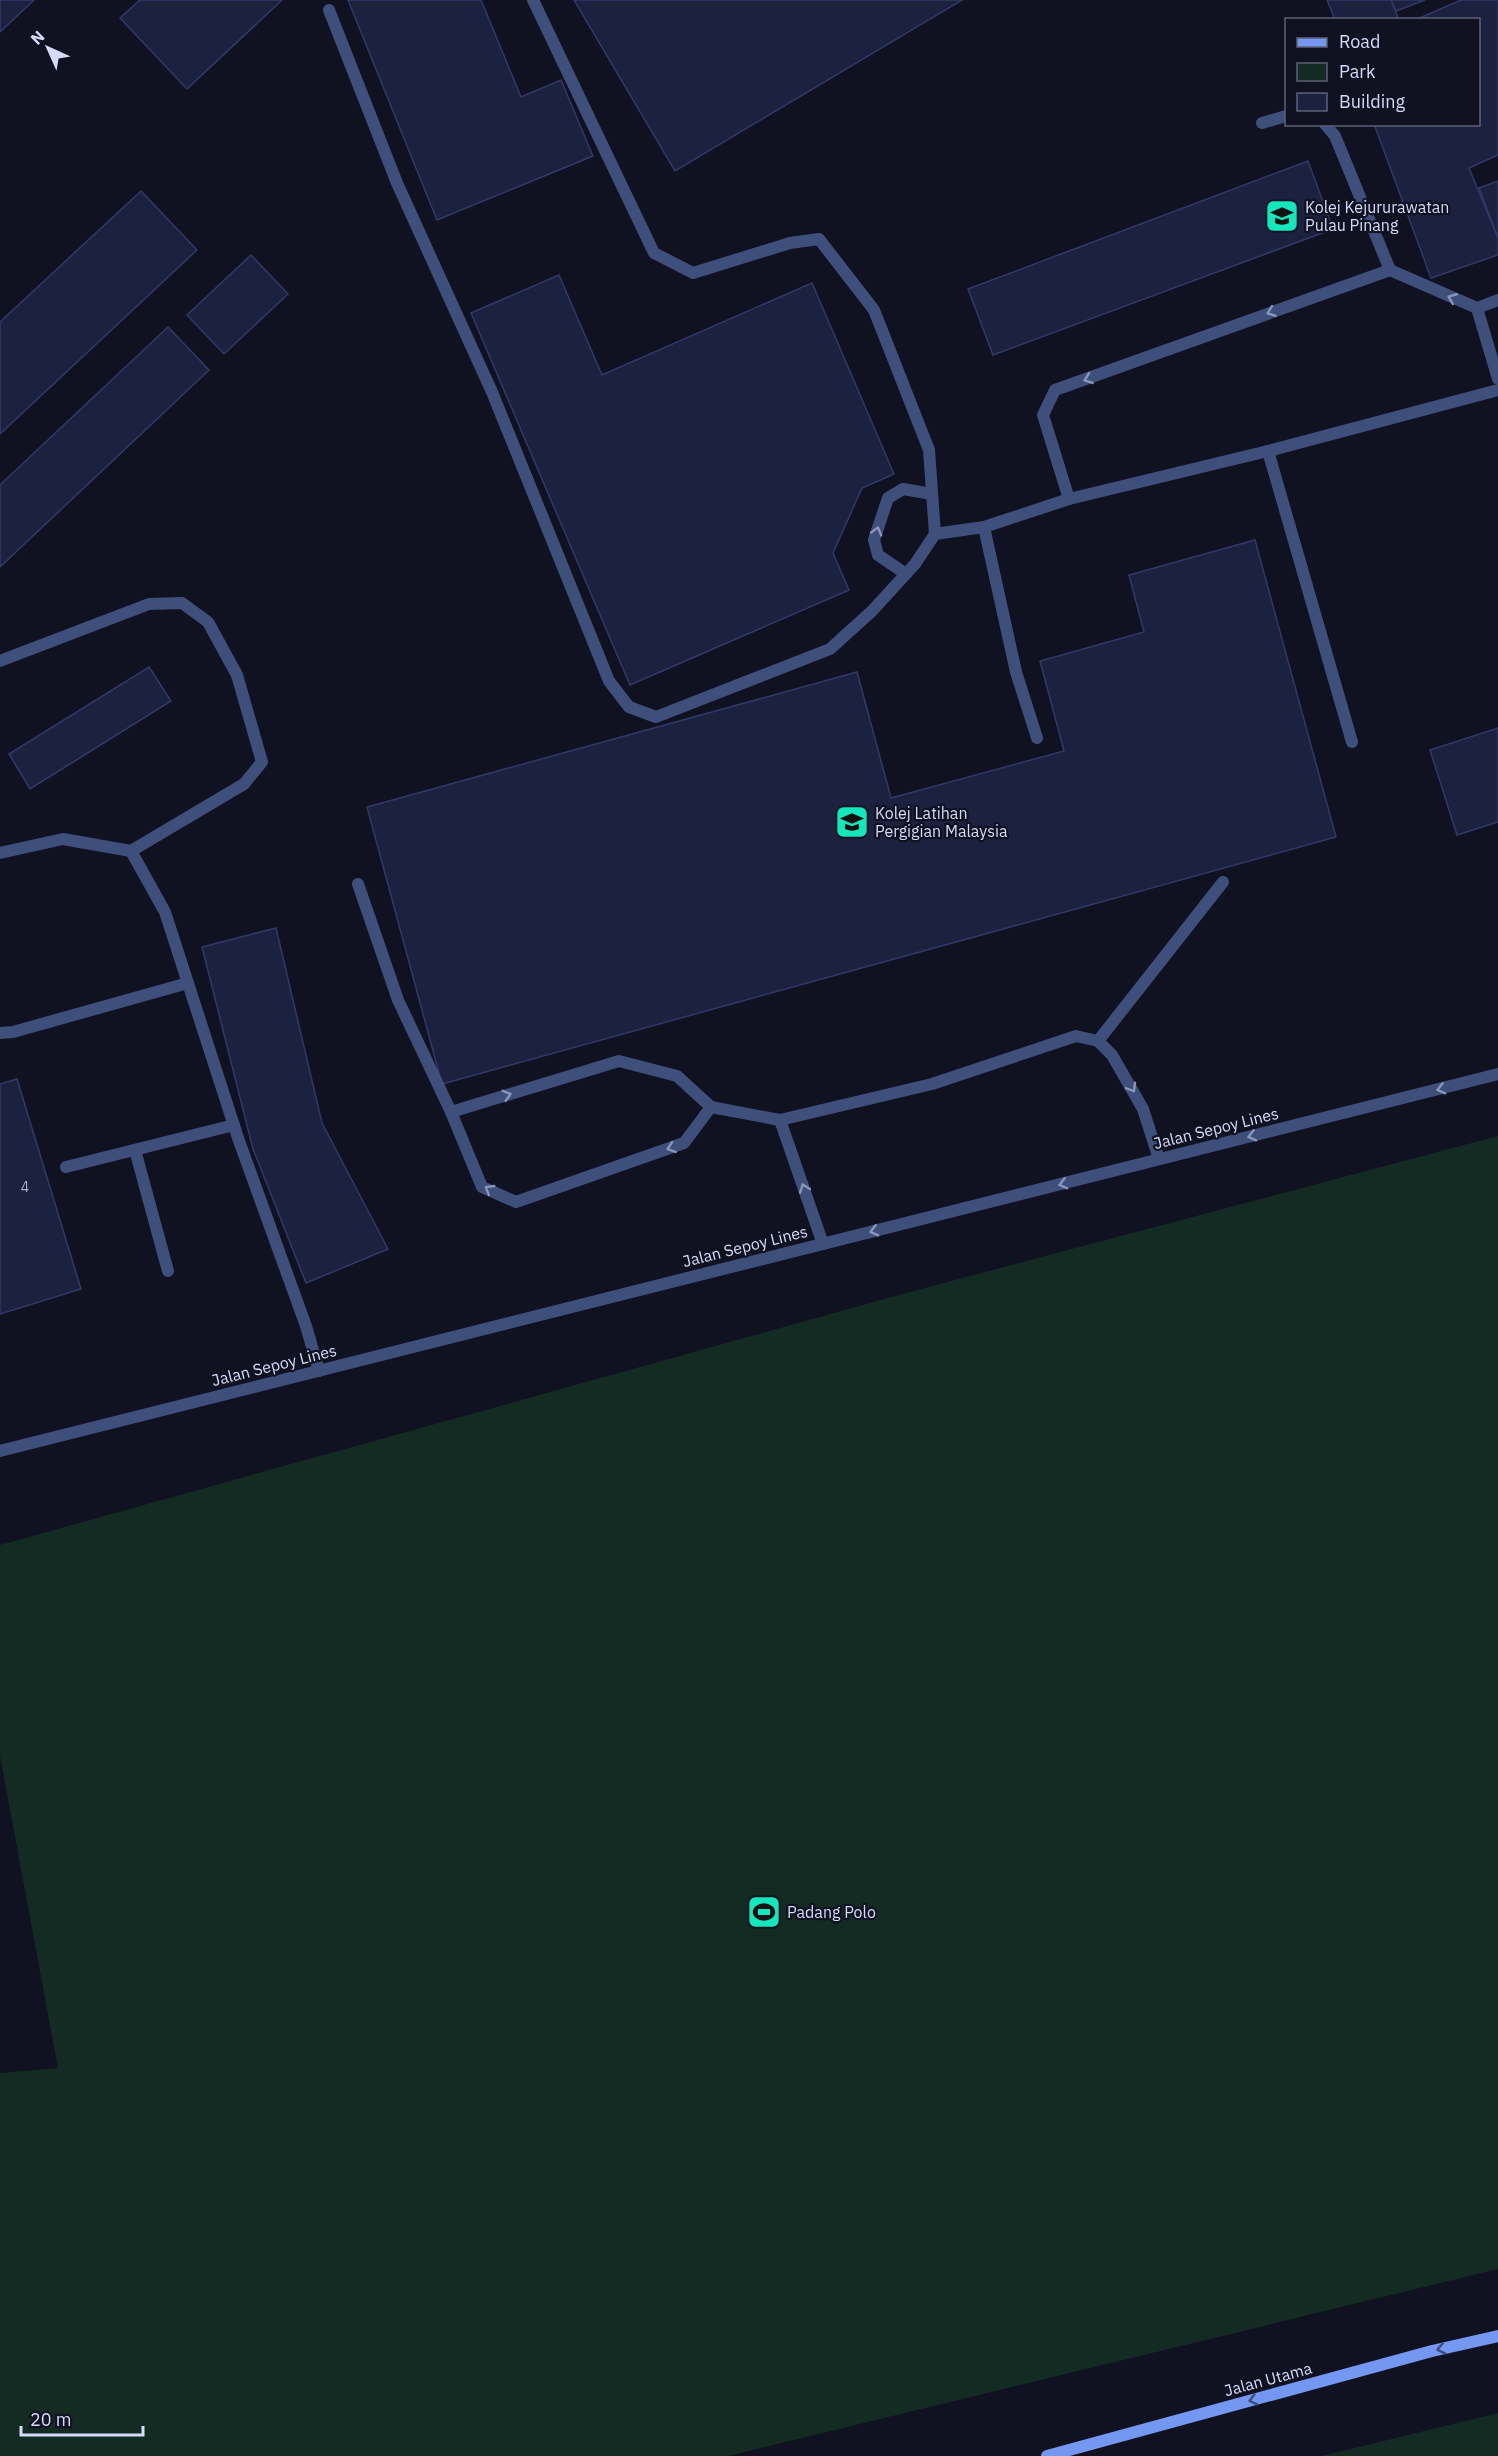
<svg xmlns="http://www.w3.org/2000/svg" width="1498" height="2456" font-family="'IBM Plex Sans',sans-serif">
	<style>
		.green { fill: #132b23 }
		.building { fill: #1d2140; stroke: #32386a; stroke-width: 1.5 }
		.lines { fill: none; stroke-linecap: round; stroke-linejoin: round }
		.lane { stroke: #3f4f7c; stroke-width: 12 }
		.street { stroke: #3f4f7c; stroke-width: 12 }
		.secondary { stroke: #7497f2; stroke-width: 12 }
		.oneway { stroke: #8a95bc }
		.oneway2 { stroke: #3d4e7f }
		.labels { text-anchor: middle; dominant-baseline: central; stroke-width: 4.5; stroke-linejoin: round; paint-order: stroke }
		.number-label { font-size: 14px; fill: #a6accc }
		.poi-label { font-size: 16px; fill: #d4dbfb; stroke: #101221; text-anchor: start }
		.street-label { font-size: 16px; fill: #d4dbfb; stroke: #101221 }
	</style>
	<rect width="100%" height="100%" fill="#101221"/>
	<!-- green -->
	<g class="green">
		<polygon points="1498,1136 1498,2269 728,2456 0,2456 0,2073 58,2068 0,1756 0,1545 906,1293"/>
		<polygon points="1498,2413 1498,2456 1322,2456"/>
	</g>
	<!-- building -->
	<g class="building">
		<polygon points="0,0 34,0 0,32"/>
		<polygon points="140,0 282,0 187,89 120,18"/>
		<polygon points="348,0 481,0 521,97 561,80 593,156 437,220"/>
		<polygon points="574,0 962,0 675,171"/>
		<polygon points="1327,0 1391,0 1399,20 1335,20"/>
		<polygon points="1391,0 1425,0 1396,11"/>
		<polygon points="1461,0 1498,0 1498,155 1469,168 1498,238 1498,255 1431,278 1374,124 1478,124 1478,20 1415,20"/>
		<polygon points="1308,161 1333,229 993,355 968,289"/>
		<polygon points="1498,181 1498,238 1479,188"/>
		<polygon points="141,191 197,250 0,434 0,322"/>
		<polygon points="251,255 288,294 224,354 187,315"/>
		<polygon points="559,275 602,375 812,283 894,474 862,488 833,553 849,590 630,685 471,313"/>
		<polygon points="168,327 209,370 0,567 0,485"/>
		<polygon points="1255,540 1336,837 442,1084 367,807 857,672 891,798 1064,751 1040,661 1144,632 1129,575"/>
		<polygon points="149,667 171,701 30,789 9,754"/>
		<polygon points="1498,728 1498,822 1457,835 1430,750"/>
		<polygon points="276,928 322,1123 388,1249 306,1283 253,1149 202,947"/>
		<polygon points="17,1079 81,1289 0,1314 0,1084"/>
	</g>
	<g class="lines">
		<!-- lane -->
		<g class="lane">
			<polyline points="533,0 654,253 693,273 790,243 819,239 874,310 929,450 935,534"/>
			<polyline points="329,10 397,183 492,392 609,681 629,707 656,717 830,649 872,611 915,564 935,534 984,527 1069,499 1268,451 1498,390"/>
			<polyline points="1262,123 1286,116"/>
			<polyline points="1325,124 1335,136 1390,270"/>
			<polyline points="1477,308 1498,300"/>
			<polyline points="1268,451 1352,742"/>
			<polyline points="1069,499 1043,415 1055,390 1390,270 1477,308 1498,379"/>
			<polyline points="984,527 1016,672 1037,738"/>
			<polyline points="906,574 878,555 874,540 888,498 903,489 932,494"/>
			<polyline points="0,661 149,604 182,603 208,622 237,675 262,762 244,784 131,851 63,839 0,853"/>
			<polyline points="131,851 165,912 238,1138 306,1326 319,1371"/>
			<polyline points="358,884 398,1000 451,1112 482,1187 516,1202 684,1143 711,1107"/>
			<polyline points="0,1033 13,1032 188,983"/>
			<polyline points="1098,1041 1223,882"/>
			<polyline points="451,1112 619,1061 677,1076 711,1107 780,1120 932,1084 1076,1036 1098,1041 1112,1055 1143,1109 1159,1159"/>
			<polyline points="780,1120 823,1244"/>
			<polyline points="135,1150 168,1271"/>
			<polyline points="66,1167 234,1125"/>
		</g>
		<!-- street -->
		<polyline class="street" points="0,1451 1498,1074"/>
		<!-- secondary -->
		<polyline class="secondary" points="1047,2456 1432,2351 1498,2336"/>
	</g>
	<!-- one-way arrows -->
	<defs><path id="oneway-chevron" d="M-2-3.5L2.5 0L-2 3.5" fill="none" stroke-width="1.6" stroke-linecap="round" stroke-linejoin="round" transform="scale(1.5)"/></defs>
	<g class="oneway">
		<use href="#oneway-chevron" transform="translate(1452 298) rotate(-158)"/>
		<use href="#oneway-chevron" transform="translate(1271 312) rotate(160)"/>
		<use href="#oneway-chevron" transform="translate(1088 379) rotate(160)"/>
		<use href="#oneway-chevron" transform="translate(877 531) rotate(-74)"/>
		<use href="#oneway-chevron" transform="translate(1132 1088) rotate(60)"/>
		<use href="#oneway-chevron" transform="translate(1441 1089) rotate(166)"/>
		<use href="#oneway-chevron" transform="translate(507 1095) rotate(-17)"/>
		<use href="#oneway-chevron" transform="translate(1252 1136) rotate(166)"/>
		<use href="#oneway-chevron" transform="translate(671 1148) rotate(161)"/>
		<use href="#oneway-chevron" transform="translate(1063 1184) rotate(166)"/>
		<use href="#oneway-chevron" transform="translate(804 1188) rotate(-110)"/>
		<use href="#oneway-chevron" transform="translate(489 1189) rotate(-149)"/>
		<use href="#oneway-chevron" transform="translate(874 1231) rotate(166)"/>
	</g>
	<g class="oneway2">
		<use href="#oneway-chevron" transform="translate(1441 2349) rotate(167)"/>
		<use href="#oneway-chevron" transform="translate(1253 2400) rotate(165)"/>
	</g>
	<!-- icons -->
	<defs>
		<symbol id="university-square" viewBox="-11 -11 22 22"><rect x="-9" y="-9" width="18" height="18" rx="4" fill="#15e6bb" stroke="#101221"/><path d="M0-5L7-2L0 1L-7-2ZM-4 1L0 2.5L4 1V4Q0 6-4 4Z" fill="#111"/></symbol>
		<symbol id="stadium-square" viewBox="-11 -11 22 22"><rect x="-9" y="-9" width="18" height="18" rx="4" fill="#15e6bb" stroke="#101221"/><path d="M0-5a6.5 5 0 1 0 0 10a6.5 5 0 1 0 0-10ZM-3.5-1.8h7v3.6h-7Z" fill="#111"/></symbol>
	</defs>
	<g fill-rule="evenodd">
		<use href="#university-square" x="1263" y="197" width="38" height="38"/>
		<use href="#university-square" x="833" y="803" width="38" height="38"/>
		<use href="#stadium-square" x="745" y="1893" width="38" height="38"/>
	</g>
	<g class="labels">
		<!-- number labels -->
		<g class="number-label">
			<text x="25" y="1187">4</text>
		</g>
		<!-- poi labels -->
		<g class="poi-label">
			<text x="1305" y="207">Kolej Kejururawatan<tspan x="1305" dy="18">Pulau Pinang</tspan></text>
			<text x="875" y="813">Kolej Latihan<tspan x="875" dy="18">Pergigian Malaysia</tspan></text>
			<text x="787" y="1912">Padang Polo</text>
		</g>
		<!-- street labels -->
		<g class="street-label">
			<text transform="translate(1216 1128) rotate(-14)">Jalan Sepoy Lines</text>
			<text transform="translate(745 1246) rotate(-14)">Jalan Sepoy Lines</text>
			<text transform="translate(274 1365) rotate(-14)">Jalan Sepoy Lines</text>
			<text transform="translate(1268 2379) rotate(-15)">Jalan Utama</text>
		</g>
	</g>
	<!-- legend -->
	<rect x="1285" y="18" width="195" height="108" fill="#101221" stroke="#5e6278" stroke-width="1.5"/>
	<rect x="1297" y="38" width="30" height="9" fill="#7497f2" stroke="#5e6278" stroke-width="1.5"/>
	<text x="1339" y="48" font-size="18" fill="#d4dbfb">Road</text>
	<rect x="1297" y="63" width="30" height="18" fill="#132b23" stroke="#5e6278" stroke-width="1.5"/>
	<text x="1339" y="78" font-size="18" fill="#d4dbfb">Park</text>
	<rect x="1297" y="93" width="30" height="18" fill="#1d2140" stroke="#5e6278" stroke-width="1.5"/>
	<text x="1339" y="108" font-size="18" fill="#d4dbfb">Building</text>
	<!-- north arrow -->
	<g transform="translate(48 48) rotate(315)" stroke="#101221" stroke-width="4.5" paint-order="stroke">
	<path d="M0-4.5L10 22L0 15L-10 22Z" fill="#d4dbfb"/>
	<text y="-9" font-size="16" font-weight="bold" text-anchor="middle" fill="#d4dbfb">N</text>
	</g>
	<!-- scale -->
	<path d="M21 2426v9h122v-9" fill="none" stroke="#d4dbfb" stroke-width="3"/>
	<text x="30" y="2426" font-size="18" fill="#d4dbfb" stroke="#101221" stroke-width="4.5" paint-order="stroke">20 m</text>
</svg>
